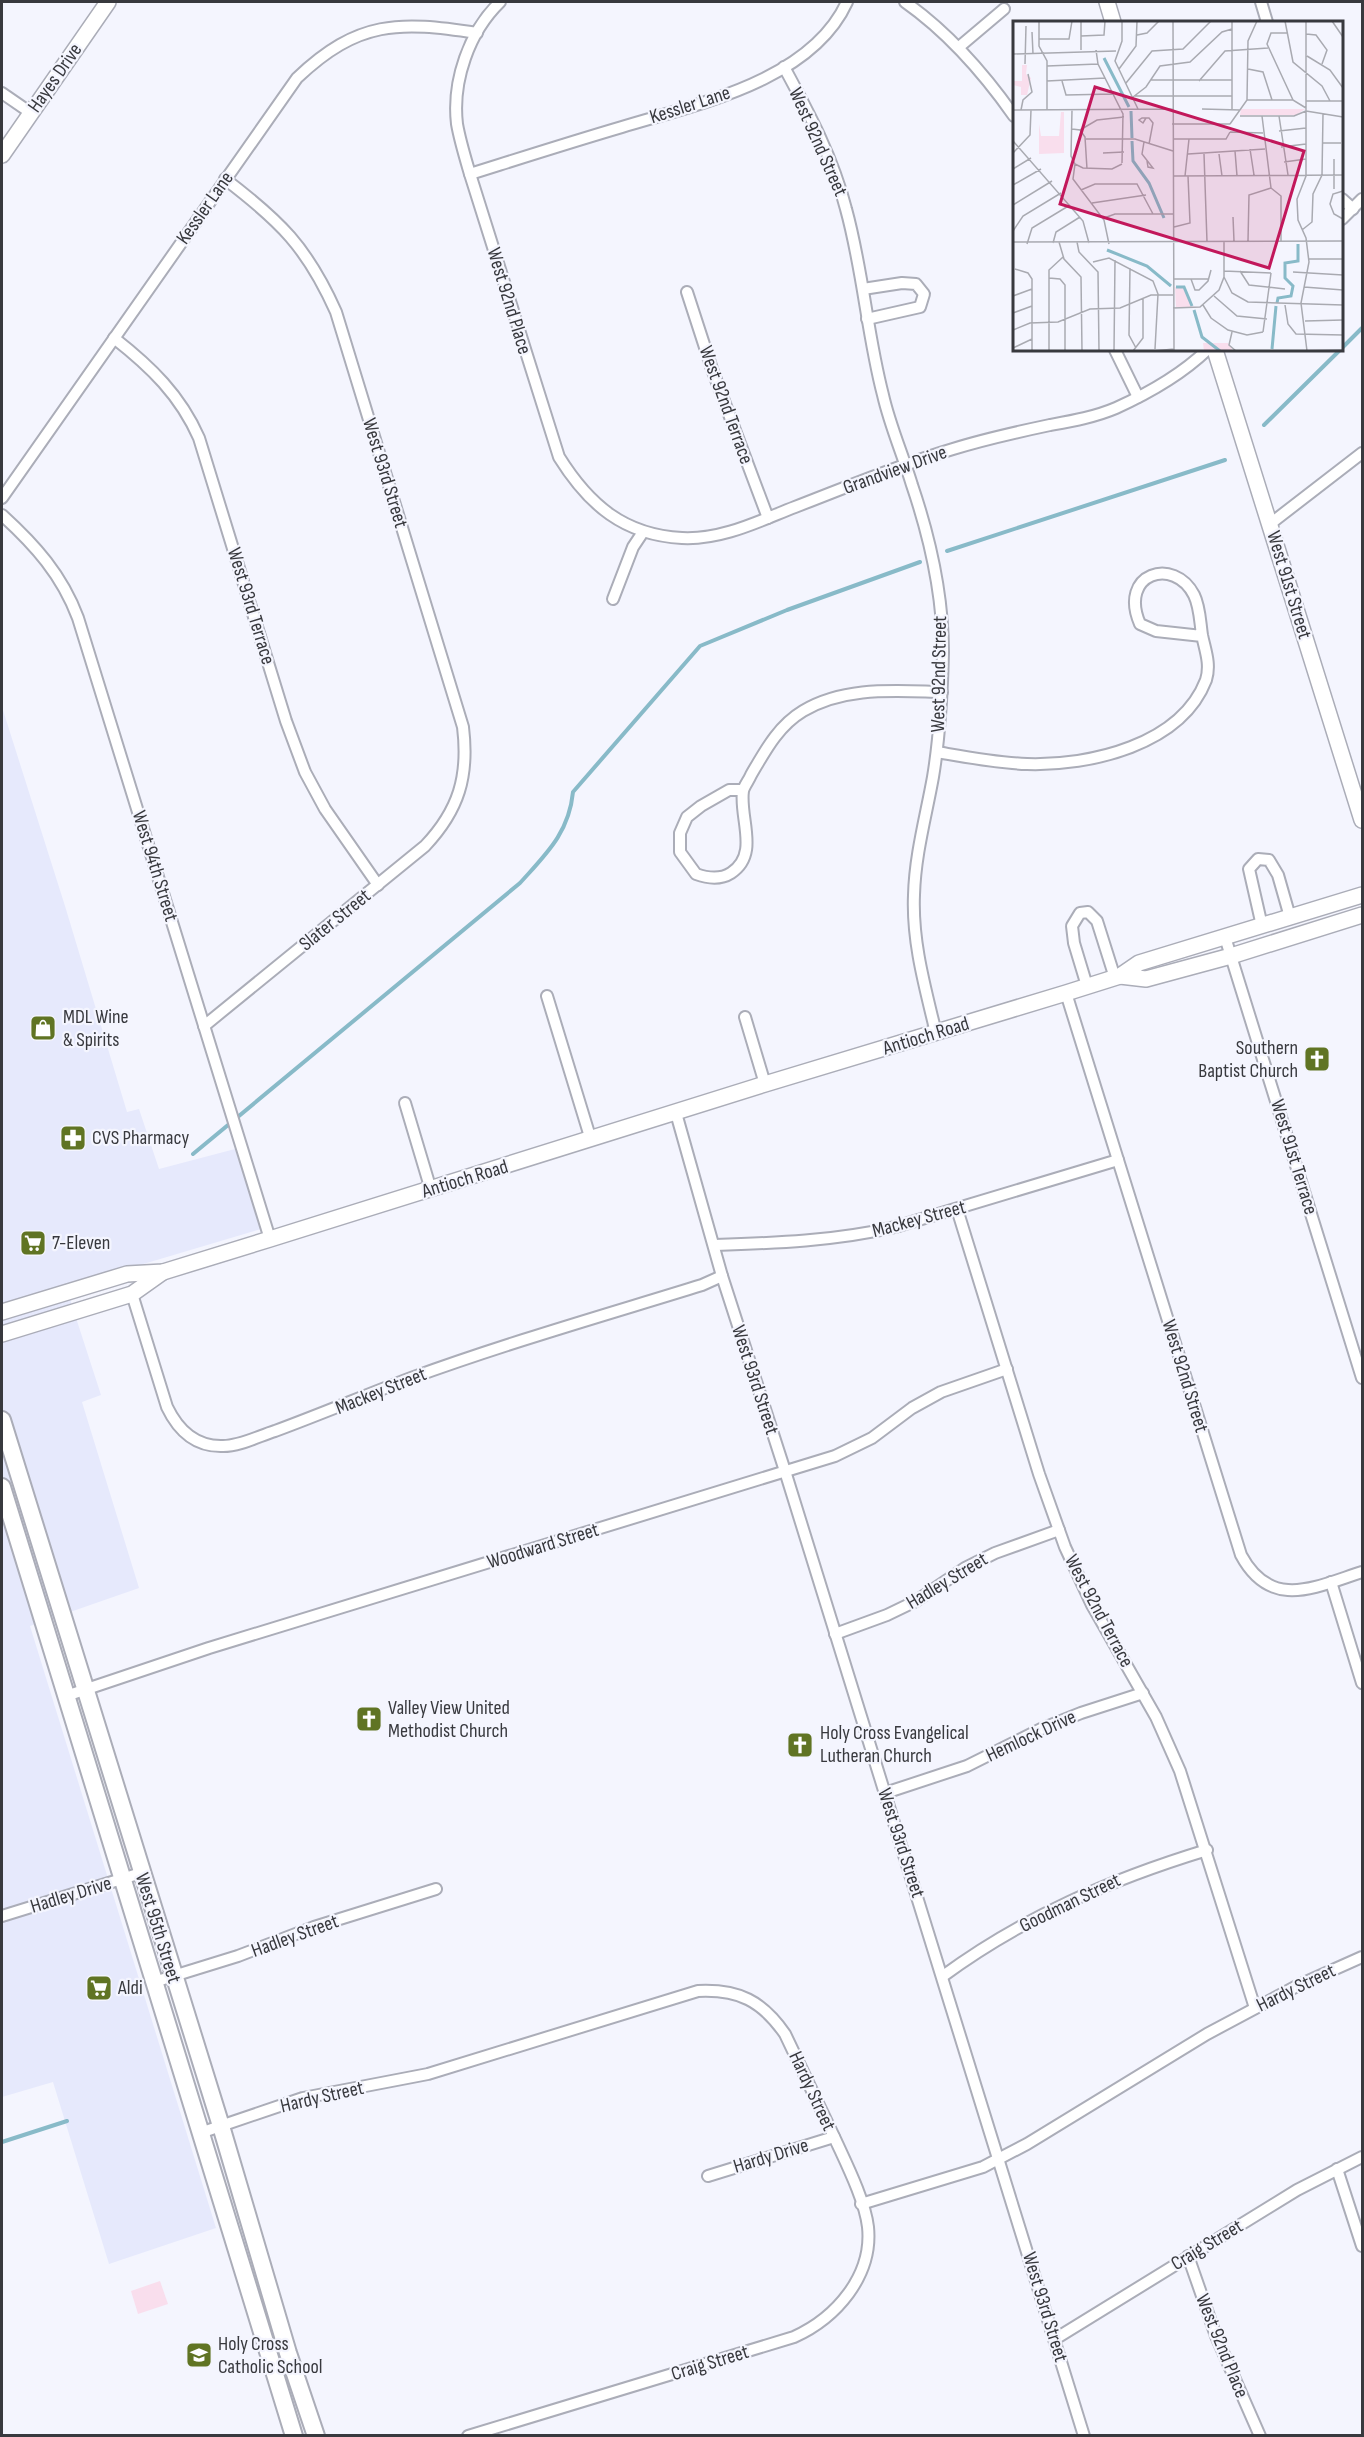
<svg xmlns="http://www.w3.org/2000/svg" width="1364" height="2437" font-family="'Sofia Sans Condensed',sans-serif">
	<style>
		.built { fill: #e6e9fc }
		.green { fill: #f9deed }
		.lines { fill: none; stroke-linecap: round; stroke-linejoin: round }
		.stream { stroke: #88bac8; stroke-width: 4 }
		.street-casing { stroke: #abadb8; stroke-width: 14 }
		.secondary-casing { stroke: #abadb8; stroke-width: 18 }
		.primary-casing { stroke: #abadb8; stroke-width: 20 }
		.street { stroke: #fff; stroke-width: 10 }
		.secondary { stroke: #fff; stroke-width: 15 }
		.primary { stroke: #fff; stroke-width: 16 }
		.labels { text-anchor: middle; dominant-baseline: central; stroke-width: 4.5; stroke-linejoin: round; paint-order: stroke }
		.street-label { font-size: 20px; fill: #38393e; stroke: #f4f5fe }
		.poi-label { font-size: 20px; fill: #38393e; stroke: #f4f5fe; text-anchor: start }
		.inset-river { fill: none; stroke: #88bac8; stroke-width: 3 }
		.inset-road { fill: none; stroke: #a9aab1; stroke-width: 1.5 }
		.view { fill: #c2185b; fill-opacity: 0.15; stroke: #c2185b; stroke-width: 3 }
		.inset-edge { fill: none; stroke: #38393e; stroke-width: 3 }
	</style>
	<rect width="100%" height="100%" fill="#f4f5fe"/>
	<!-- built -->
	<polygon class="built" points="2,707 65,906 127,1112 139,1109 159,1169 235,1149 261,1229 66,1287 101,1395 82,1402 139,1588 30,1626 216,2228 109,2264 53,2082 2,2097"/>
	<!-- green -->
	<polygon class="green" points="160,2281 168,2304 138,2314 131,2291"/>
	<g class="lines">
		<!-- stream -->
		<g class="stream">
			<polyline points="1342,348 1362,328"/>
			<polyline points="1264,425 1340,350"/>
			<polyline points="947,551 1225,460"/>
			<path d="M193,1154l327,-271c26,-29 49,-50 53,-91l127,-146 87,-36 133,-48"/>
			<polyline points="2,2142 67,2121"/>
		</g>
		<defs>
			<g id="street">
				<path d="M500,2c-31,30 -48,79 -43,122 3,17 8,33 13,50l89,283c30,48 65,78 123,81 40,2 77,-17 113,-31 52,-20 104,-42 158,-58 32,-10 64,-17 97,-24 22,-4 45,-8 66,-17 33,-15 65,-33 91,-58"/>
				<path d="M905,2c44,31 78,70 109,114"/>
				<polyline points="1261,2 1267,22"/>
				<polyline points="959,47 1004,9"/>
				<path d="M784,67c25,46 49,91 62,142 17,61 21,125 37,186 7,31 20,60 29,90 18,53 31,111 31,167 -1,42 -3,83 -10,125 -7,39 -18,78 -19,118 -2,47 11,92 22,138"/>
				<polyline points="2,93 31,113"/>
				<path d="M470,174c51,-16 101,-32 152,-47 75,-23 189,-46 225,-125"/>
				<polyline points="1342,199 1353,209"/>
				<polyline points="1342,219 1362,199"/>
				<polyline points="863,289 902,283 916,284 924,294 920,307 867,319"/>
				<polyline points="687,292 712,369 768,518"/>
				<path d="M114,338c37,29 66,57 85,100l87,283 19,51 20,37 53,76"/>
				<polyline points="1115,350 1138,397"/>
				<path d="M2,498l295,-420c61,-58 102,-57 180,-45"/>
				<path d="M2,515c33,30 60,60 76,103l192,621"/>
				<polyline points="1270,524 1362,453"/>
				<polyline points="613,599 633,547 643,532"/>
				<path d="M937,752c29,5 60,11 90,12 63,2 154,-19 179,-84 5,-16 -1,-30 -4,-45 -2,-13 -2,-28 -8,-40 -20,-39 -76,-22 -54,29l16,7 46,5"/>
				<path d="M743,790h-14l-28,16 -14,11 -7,16v19l16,22c11,4 24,6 35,-1 29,-19 8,-55 12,-82 1,-5 6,-11 8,-16 14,-24 27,-49 52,-64 42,-25 92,-20 139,-19"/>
				<polyline points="1262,926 1249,869 1258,859 1269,860 1278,875 1290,917"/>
				<polyline points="1225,937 1362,1378"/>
				<polyline points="1087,986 1074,943 1072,926 1080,913 1088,912 1097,921 1115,978"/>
				<path d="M1066,993l175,562c30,56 74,32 121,17"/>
				<polyline points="547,996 591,1140"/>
				<polyline points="745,1017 765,1084"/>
				<path d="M204,1026l221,-180c34,-36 44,-70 38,-119l-127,-415c-29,-65 -56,-91 -111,-133"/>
				<polyline points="405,1103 431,1190"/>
				<polyline points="676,1113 722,1276 785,1471 1084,2436"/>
				<polyline points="957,1209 1039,1474 1065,1547 1092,1605 1156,1717 1180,1771 1255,2008"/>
				<path d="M715,1245c61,-2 120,-4 180,-18l223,-67"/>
				<path d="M132,1294l35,113c11,23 28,40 56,39 17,0 36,-10 52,-15 46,-17 91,-36 136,-53 96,-35 194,-63 291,-93l20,-9"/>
				<polyline points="1331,1582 1362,1683"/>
				<polyline points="835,1634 887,1615 916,1601 965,1568 995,1553 1059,1530"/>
				<polyline points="66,1696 209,1648 835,1456 872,1438 912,1408 941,1392 1007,1369"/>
				<polyline points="885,1793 967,1766 1041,1729 1081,1713 1143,1693"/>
				<polyline points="2,1916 141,1873"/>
				<path d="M943,1976c80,-59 169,-97 264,-126"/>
				<polyline points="154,1982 238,1956 314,1927 436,1889"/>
				<path d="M200,2133l103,-35 125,-24 270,-83c41,-2 64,10 87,43 17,36 34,71 51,107 11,24 29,60 32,86 5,49 -32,91 -74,110l-326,99"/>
				<polyline points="1337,2169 1362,2246"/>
				<polyline points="708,2176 834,2137"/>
				<polyline points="861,2204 983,2167 1027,2144 1207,2034 1297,1986 1362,1957"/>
				<polyline points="1188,2256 1216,2336 1260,2436"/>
				<polyline points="1055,2339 1297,2190 1362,2157"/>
			</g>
			<g id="secondary">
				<polyline points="1107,2 1113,22"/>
				<polyline points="2,155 108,2"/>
				<polyline points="1215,350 1362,820"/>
				<polyline points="1120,976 1146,979 1231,956 1362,915"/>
				<polyline points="2,1312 127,1274 163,1272 270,1239 765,1084 1066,993 1120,976 1139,963 1362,895"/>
				<polyline points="2,1334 132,1294 163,1272"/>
			</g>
			<g id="primary">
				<polyline points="2,1420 221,2126 288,2353 316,2436"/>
				<polyline points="2,1487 294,2436"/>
			</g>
		</defs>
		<!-- street casing -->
		<use href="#street" class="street-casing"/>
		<!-- secondary casing -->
		<use href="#secondary" class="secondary-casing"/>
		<!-- primary casing -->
		<use href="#primary" class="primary-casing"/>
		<!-- street -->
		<use href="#street" class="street"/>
		<!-- secondary -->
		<use href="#secondary" class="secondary"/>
		<!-- primary -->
		<use href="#primary" class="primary"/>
	</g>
	<!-- icons -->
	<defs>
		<symbol id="shop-square" viewBox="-11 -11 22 22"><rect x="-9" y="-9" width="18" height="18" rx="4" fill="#607423" stroke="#f4f5fe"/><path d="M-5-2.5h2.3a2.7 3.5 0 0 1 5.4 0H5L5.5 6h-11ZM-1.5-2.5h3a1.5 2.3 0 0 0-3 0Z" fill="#fff"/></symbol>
		<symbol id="church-square" viewBox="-11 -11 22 22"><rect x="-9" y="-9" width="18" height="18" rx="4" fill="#607423" stroke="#f4f5fe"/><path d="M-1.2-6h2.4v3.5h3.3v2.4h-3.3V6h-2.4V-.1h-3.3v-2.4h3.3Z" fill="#fff"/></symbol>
		<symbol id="pharmacy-square" viewBox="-11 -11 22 22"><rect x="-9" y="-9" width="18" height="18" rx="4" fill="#607423" stroke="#f4f5fe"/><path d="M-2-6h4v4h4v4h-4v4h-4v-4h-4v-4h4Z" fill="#fff"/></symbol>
		<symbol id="supermarket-square" viewBox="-11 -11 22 22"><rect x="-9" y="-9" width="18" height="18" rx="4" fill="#607423" stroke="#f4f5fe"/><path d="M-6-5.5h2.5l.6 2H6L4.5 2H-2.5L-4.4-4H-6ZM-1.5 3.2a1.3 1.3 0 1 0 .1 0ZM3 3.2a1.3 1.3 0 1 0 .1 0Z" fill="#fff"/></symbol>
		<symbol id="school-square" viewBox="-11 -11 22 22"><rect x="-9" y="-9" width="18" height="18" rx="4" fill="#607423" stroke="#f4f5fe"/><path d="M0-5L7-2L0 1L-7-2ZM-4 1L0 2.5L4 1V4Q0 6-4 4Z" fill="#fff"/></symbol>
	</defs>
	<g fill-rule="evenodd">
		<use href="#shop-square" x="28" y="1013" width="30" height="30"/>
		<use href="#church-square" x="1302" y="1044" width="30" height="30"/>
		<use href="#pharmacy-square" x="58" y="1123" width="30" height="30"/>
		<use href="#supermarket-square" x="18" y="1228" width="30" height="30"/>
		<use href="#church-square" x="354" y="1704" width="30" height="30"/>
		<use href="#church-square" x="785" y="1730" width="30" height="30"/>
		<use href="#supermarket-square" x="84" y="1973" width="30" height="30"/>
		<use href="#school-square" x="184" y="2340" width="30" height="30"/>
	</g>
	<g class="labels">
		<!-- street labels -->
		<g class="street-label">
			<text transform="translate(55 78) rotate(-55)">Hayes Drive</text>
			<text transform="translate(690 105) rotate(-18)">Kessler Lane</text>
			<text transform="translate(818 142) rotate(66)">West 92nd Street</text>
			<text transform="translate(205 208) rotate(-55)">Kessler Lane</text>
			<text transform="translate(509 301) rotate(73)">West 92nd Place</text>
			<text transform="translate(726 405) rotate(70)">West 92nd Terrace</text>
			<text transform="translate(895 470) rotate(-20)">Grandview Drive</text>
			<text transform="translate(385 473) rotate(73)">West 93rd Street</text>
			<text transform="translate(1289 585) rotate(73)">West 91st Street</text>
			<text transform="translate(251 606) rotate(73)">West 93rd Terrace</text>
			<text transform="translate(939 674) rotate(-89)">West 92nd Street</text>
			<text transform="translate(155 866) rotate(73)">West 94th Street</text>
			<text transform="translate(335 920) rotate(-39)">Slater Street</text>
			<text transform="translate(926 1036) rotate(-17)">Antioch Road</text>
			<text transform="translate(1294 1157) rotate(73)">West 91st Terrace</text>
			<text transform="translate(465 1179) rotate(-17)">Antioch Road</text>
			<text transform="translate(919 1219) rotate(-15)">Mackey Street</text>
			<text transform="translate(1185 1376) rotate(73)">West 92nd Street</text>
			<text transform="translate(755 1380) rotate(72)">West 93rd Street</text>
			<text transform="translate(381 1391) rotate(-22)">Mackey Street</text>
			<text transform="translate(543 1546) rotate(-17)">Woodward Street</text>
			<text transform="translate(947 1581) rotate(-31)">Hadley Street</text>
			<text transform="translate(1099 1611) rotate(62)">West 92nd Terrace</text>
			<text transform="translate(1031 1736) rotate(-25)">Hemlock Drive</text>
			<text transform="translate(901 1843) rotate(72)">West 93rd Street</text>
			<text transform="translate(71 1895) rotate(-17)">Hadley Drive</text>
			<text transform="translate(1070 1903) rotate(-26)">Goodman Street</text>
			<text transform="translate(158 1928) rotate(73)">West 95th Street</text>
			<text transform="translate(295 1936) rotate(-20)">Hadley Street</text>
			<text transform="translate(1296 1988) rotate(-26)">Hardy Street</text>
			<text transform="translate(812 2091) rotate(65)">Hardy Street</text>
			<text transform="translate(322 2097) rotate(-13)">Hardy Street</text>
			<text transform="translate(771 2156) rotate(-17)">Hardy Drive</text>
			<text transform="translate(1207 2245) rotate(-31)">Craig Street</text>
			<text transform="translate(1045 2307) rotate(73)">West 93rd Street</text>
			<text transform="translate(1222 2346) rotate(68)">West 92nd Place</text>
			<text transform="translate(710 2363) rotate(-17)">Craig Street</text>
		</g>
		<!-- poi labels -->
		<g class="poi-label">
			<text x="63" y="1017">MDL Wine<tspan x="63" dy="23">&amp; Spirits</tspan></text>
			<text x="1298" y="1048" text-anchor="end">Southern<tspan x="1298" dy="23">Baptist Church</tspan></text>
			<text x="92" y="1138">CVS Pharmacy</text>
			<text x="52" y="1243">7-Eleven</text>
			<text x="388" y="1708">Valley View United<tspan x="388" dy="23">Methodist Church</tspan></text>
			<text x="820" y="1733">Holy Cross Evangelical<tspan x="820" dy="23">Lutheran Church</tspan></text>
			<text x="118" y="1988">Aldi</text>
			<text x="218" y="2344">Holy Cross<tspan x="218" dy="23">Catholic School</tspan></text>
		</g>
	</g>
	<!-- overview -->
	<g transform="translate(1013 21)">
		<rect width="330" height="330" fill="#f4f5fe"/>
		<path d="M9,44h5l-1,9 5,4 -4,17h-6v-8l-8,-2v-4h9zM228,88h64l-9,6h-56zM48,91h3v41l-25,1v-30l2,12h18zM162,266l8,1 10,19h-17zM190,322h25l5,8h-29z" fill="#f9deed"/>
		<path class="inset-river" d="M91,37l25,49M118,90l1,27M119,120l1,20 16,22 15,35M94,229l40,16 24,20M163,266h8l8,19M264,282l1,-5 13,-2 2,-10 -8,-8v-15l13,-2v-17M181,289l8,27 18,14M259,328l4,-43"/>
		<path class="inset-road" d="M26,0v25l8,15v49M68,0v29M109,0v20l-7,20 23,48M160,0l1,330M219,0v88M272,0l8,41 29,24 8,15M293,0v155l-9,23 1,21 8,18 3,24 -8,41 6,48M319,0l11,16M19,11l1,22M274,12h-16l-4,11 26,56M293,13l10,1 11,15 -5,14M124,14l10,-2 12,-12M68,15l23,-1 1,-14M26,18h30l3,-18M83,29l2,14 25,50 -1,49M0,33l103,-3M294,35l23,14 13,18M12,43l1,-38M34,45l51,-2M106,48l17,-23 1,-25M235,48l15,3 9,28M138,59h81M34,60l58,-3M49,60l4,14 47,-1M186,60l26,-30 43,-3M113,62l26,-32 31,-2 28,-28M122,75h97M120,76l13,-10 14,-21 30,-4 32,-30 10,-3M234,79h46l13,8M293,80h37M189,88l38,1M0,89l160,-1M8,89l2,-10 9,-8 -4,-18M59,89l-1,46 4,8M293,90l37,6M227,95h54l12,-5M249,95l9,72M266,95l9,59M133,97l-3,5 -4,-3 3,-2h7l4,5 -4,21M159,103h58M217,103l17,-24 1,-59 9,-20M59,108l8,1 5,7 2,32M67,109l17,-10 27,-3M266,110l27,-3M217,111l33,1M73,118h49l38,12M161,118h52l4,-7M0,120l70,80 6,22M131,121l-2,12 11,14 -5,-1 -1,-6M309,122h19M268,126l25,-3M237,128l4,26M222,130l2,25M0,132l17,-18 1,-25M90,132l21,-1M175,133l77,-5M191,133l3,88M206,133l3,22M271,141l22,-3M62,143l-2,15 31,41 5,24M62,143l8,4 29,1 10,-5M0,148l18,-11M161,155l169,-1M172,155l4,-37M0,164l28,-16M258,167l10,8v45M321,168v-30M68,169l14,-6h42l16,30M330,170l-10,3 -3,10 4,10 9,5M79,182l54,-8M0,184l39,-24M220,196l1,24M91,197l11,-4h58M161,206l16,-4 -2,-47M289,209l10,-8 1,-28 9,-19 1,-61M0,210l10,-15 38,-23M235,220l1,-46 22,-7M0,221l330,-1M46,221l5,17 17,18 1,74M64,221l2,10 19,20 1,79M40,222l3,-11 24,-15M14,223l5,-16 38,-23M0,233v21M296,238h34M80,241l16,-4 44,23 5,13 -3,55M117,247l-1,67 7,13M2,248l13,4 4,6v72M211,250l47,2M227,250l9,14 36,4M280,251l50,3M211,256l8,16 16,9 95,3M36,257l11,1 5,6v66M161,258h34M178,258l4,11h4l9,-9 3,-11M291,266l39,3M0,275l19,-7M201,275l23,20 30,3M190,284l8,13 17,12 19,5 16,-3M272,284l3,19 8,10 47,1M160,287l27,-1 19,-17 5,-13v-36M0,292l19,-7M292,300l38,-1M0,309l17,-7 28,-1 32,-13 30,-1 31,-13h22M219,311l-3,13 7,6M250,311l8,-59M0,327l19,-9M36,330v-81l14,-13M101,330l1,-91M120,330l10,-13v-40M141,330l20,-2M230,330h32M282,330l48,-1"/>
		<path class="view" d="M82,66l209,64 -35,117 -209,-64z"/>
		<rect width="330" height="330" class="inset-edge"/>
	</g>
	<!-- border -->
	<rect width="1364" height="2437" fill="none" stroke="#38393e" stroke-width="6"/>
</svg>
